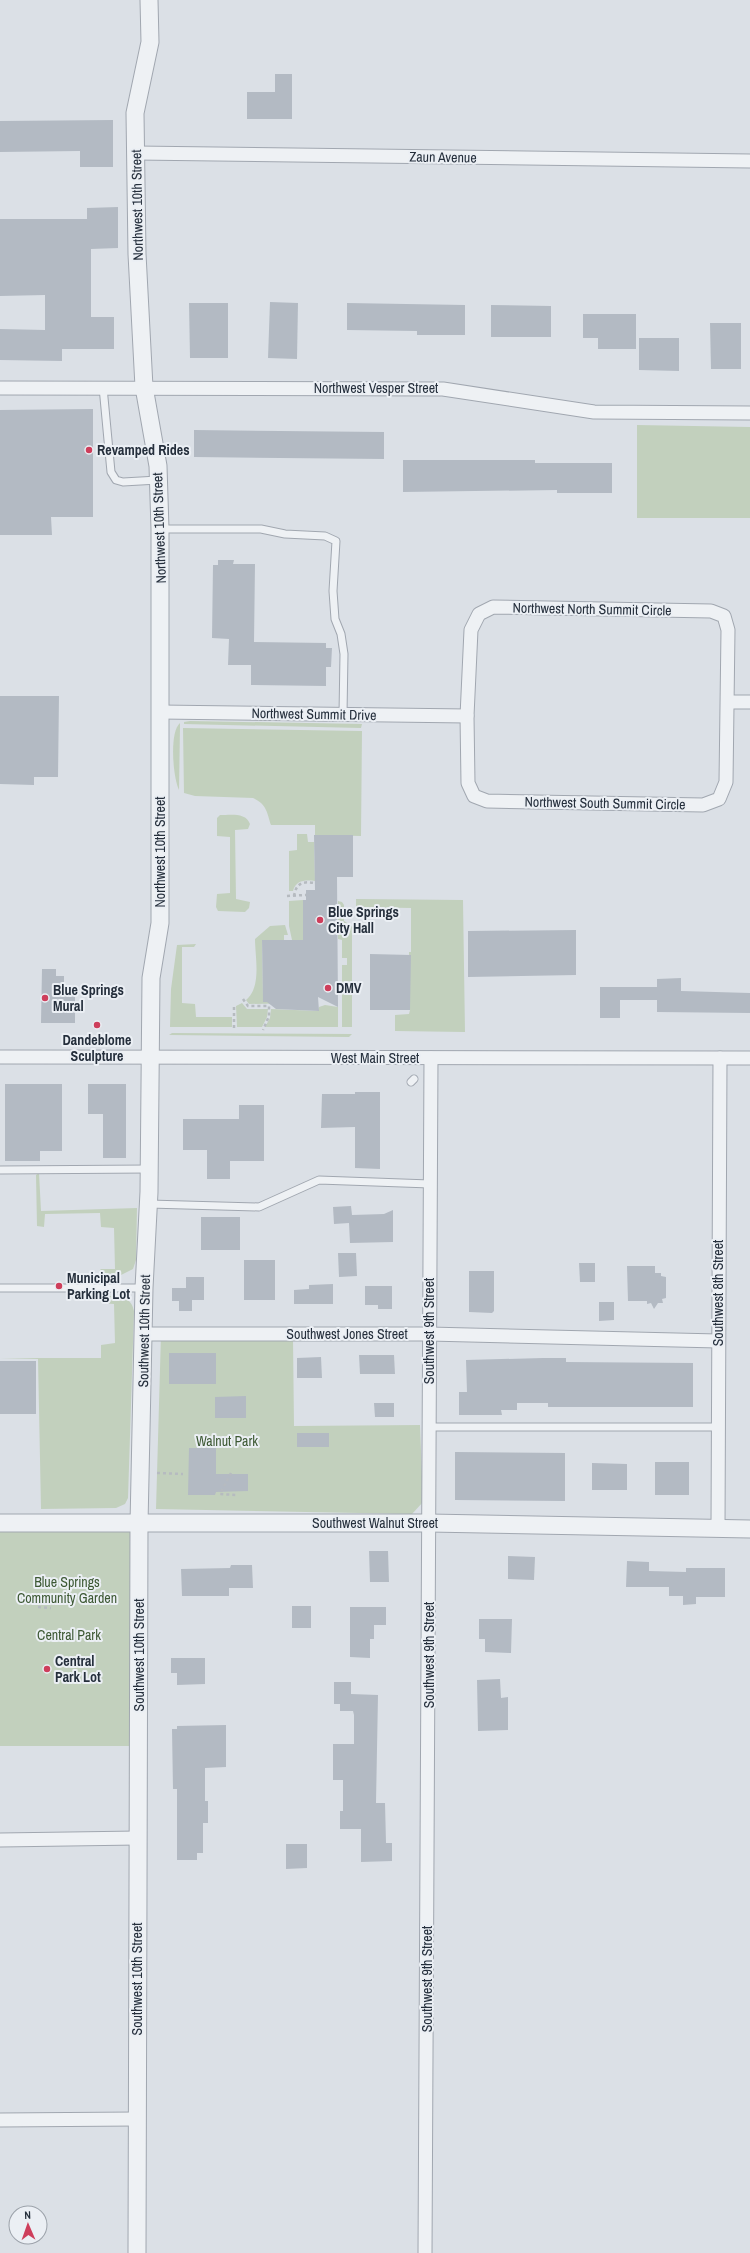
<svg xmlns="http://www.w3.org/2000/svg" width="750" height="2253" font-family="'Archivo Narrow',sans-serif">
	<style>
		.green { fill: #c2d0bd }
		.building { fill: #b3bac3 }
		.lines { fill: none; stroke-linecap: round; stroke-linejoin: round }
		.service-casing { stroke: #a1a7b0; stroke-width: 9 }
		.minor-casing { stroke: #a1a7b0; stroke-width: 15 }
		.tertiary-casing { stroke: #a1a7b0; stroke-width: 19 }
		.path { stroke: #b6bbc0; stroke-width: 2.5; stroke-dasharray: 3 3; stroke-linecap: butt }
		.service { stroke: #eef1f4; stroke-width: 7 }
		.minor { stroke: #eef1f4; stroke-width: 13 }
		.tertiary { stroke: #eef1f4; stroke-width: 17 }
		.poi-dot { fill: #ce3e5b; stroke: #ebeff4; stroke-width: 1.5 }
		.labels { text-anchor: middle; dominant-baseline: central; stroke-width: 4; stroke-linejoin: round; paint-order: stroke }
		.street-label { font-size: 14px; fill: #252f3c; stroke: #ebeff4 }
		.poi-label { font-size: 14px; font-weight: bold; fill: #252f3c; stroke: #ebeff4; text-anchor: start }
		.park-label { font-size: 14px; fill: #3c5833; stroke: #ebeff4 }
	</style>
	<rect width="100%" height="100%" fill="#dbe0e6"/>
	<!-- green -->
	<g class="green">
		<polygon points="637,425 750,427 750,518 637,518"/>
		<polygon points="190,721 362,724 361,728 184,724 184,722"/>
		<path d="M180,723v3l-1,64c-6,-12 -10,-58 1,-67z"/>
		<path d="M183,728l179,3 -1,105 -46,-1v-10h-44c-4,-12 -4,-21 -18,-27l-58,-2 -11,-3z"/>
		<path d="M220,815c10,0 26,-3 30,9l-2,5 -13,1 1,69 14,3 -1,6 -4,4 -27,-1 -2,-4 1,-13 13,-1v-56l-13,-1v-18z"/>
		<path d="M297,834h10l1,8h6l1,39c-10,-1 -19,-1 -22,10h-4v-40l8,-1z"/>
		<polygon points="356,899 463,900 465,1032 395,1031 395,1015 409,1014 410,1010 409,952 411,952 411,908 356,907"/>
		<polygon points="303,900 303,940 292,940 289,926 289,901"/>
		<polygon points="338,901 342,902 344,905 344,921 352,926 352,1027 342,1027 342,965 347,965 347,958 342,958 342,940 338,939"/>
		<path d="M285,925l3,10h-4v5h-22l1,58h37v5l-51,1 -3,-4c16,-13 9,-43 9,-61l15,-13z"/>
		<polygon points="196,944 194,947 182,947 182,1003 195,1004 196,1017 232,1017 232,1027 170,1027 171,989 177,945"/>
		<polygon points="242,1003 247,1009 268,1009 267,1017 262,1027 237,1027 236,1006"/>
		<polygon points="325,1005 338,1007 338,1027 265,1027 270,1018 271,1009 318,1011 319,1007"/>
		<polygon points="172,1033 352,1034 349,1037 169,1035"/>
		<polygon points="39,1173 41,1211 137,1208 136,1260 133,1269 119,1276 99,1275 99,1271 101,1269 115,1269 114,1228 101,1227 100,1213 45,1214 44,1227 37,1226 36,1175"/>
		<path d="M102,1296c13,0 29,-2 32,15l-6,187 -3,6 -9,4 -75,1 -3,-150 -38,-1h101v-13l14,-2 -1,-39 -13,-1 -1,-4z"/>
		<polygon points="161,1334 293,1339 294,1426 420,1425 423,1502 412,1514 156,1509"/>
		<polygon points="0,1523 139,1524 138,1746 0,1746"/>
	</g>
	<!-- building -->
	<g class="building">
		<polygon points="275,74 292,74 292,119 247,119 247,92 275,92"/>
		<polygon points="113,120 113,167 80,167 80,151 0,152 0,121"/>
		<polygon points="118,207 118,248 91,249 91,317 114,317 114,349 62,349 62,361 0,360 0,329 45,330 45,295 0,296 0,219 87,219 87,208"/>
		<polygon points="270,302 298,303 297,359 268,358"/>
		<polygon points="189,303 228,303 228,358 190,358"/>
		<polygon points="347,303 465,305 465,335 417,335 417,331 347,330"/>
		<polygon points="491,305 551,306 551,337 491,337"/>
		<polygon points="583,314 636,314 636,349 598,349 598,338 583,338"/>
		<polygon points="710,323 741,323 741,369 711,369"/>
		<polygon points="639,338 679,338 679,371 639,370"/>
		<polygon points="93,409 93,517 51,517 52,535 0,535 0,410"/>
		<polygon points="194,430 384,432 384,459 194,457"/>
		<polygon points="403,460 535,460 535,463 612,463 612,493 557,493 557,490 403,492"/>
		<polygon points="218,560 234,560 233,564 255,564 254,642 326,643 326,648 332,648 331,667 326,667 326,686 251,685 251,665 228,665 229,639 212,638 213,565 218,565"/>
		<polygon points="0,696 59,696 58,777 34,777 34,785 0,784"/>
		<polygon points="314,835 353,835 353,877 337,877 338,1007 318,997 319,1011 276,1009 267,1002 263,1002 262,940 303,940 303,900 306,900 306,890 315,890"/>
		<polygon points="576,930 576,975 468,977 468,931"/>
		<polygon points="370,954 411,955 410,1010 370,1010"/>
		<polygon points="42,969 56,969 56,976 64,976 64,992 75,992 75,1023 41,1023"/>
		<polygon points="681,978 681,991 750,993 750,1013 657,1012 657,1000 620,1000 620,1018 600,1018 600,987 657,987 657,979"/>
		<polygon points="5,1084 62,1084 62,1151 40,1151 40,1161 5,1161"/>
		<polygon points="88,1084 126,1084 126,1158 103,1158 103,1114 88,1114"/>
		<polygon points="355,1092 380,1092 380,1169 355,1168 355,1127 321,1128 322,1094 355,1094"/>
		<polygon points="239,1105 264,1105 264,1161 230,1161 230,1179 207,1179 207,1150 183,1150 183,1119 239,1119"/>
		<polygon points="351,1206 352,1215 384,1214 393,1210 393,1242 350,1243 349,1223 334,1224 333,1207"/>
		<rect x="201" y="1217" width="39" height="33"/>
		<polygon points="338,1253 356,1253 357,1276 339,1277"/>
		<rect x="244" y="1260" width="31" height="40"/>
		<polygon points="579,1263 595,1263 595,1282 580,1282"/>
		<polygon points="627,1266 655,1266 655,1273 661,1273 661,1276 666,1277 666,1298 662,1299 663,1303 658,1303 654,1309 651,1303 647,1304 647,1301 628,1301"/>
		<polygon points="469,1271 494,1271 494,1311 492,1313 469,1312"/>
		<polygon points="186,1277 204,1277 204,1300 192,1300 192,1311 179,1311 179,1301 172,1301 172,1288 186,1288"/>
		<polygon points="333,1284 333,1304 294,1304 294,1290 309,1289 309,1285"/>
		<polygon points="365,1286 392,1286 392,1309 378,1309 378,1305 365,1305"/>
		<polygon points="599,1302 614,1302 614,1320 599,1321"/>
		<rect x="169" y="1353" width="47" height="31"/>
		<polygon points="359,1355 394,1355 395,1374 360,1374"/>
		<polygon points="321,1357 322,1378 297,1378 297,1358"/>
		<polygon points="543,1358 566,1358 566,1362 693,1363 693,1407 548,1407 548,1403 517,1403 517,1410 501,1410 502,1415 459,1415 459,1392 467,1392 466,1360"/>
		<rect x="0" y="1361" width="36" height="53"/>
		<polygon points="246,1396 246,1418 215,1418 215,1397"/>
		<polygon points="374,1403 394,1403 394,1417 375,1417"/>
		<rect x="297" y="1433" width="32" height="14"/>
		<polygon points="189,1448 216,1448 216,1474 248,1474 248,1491 216,1492 215,1495 188,1495"/>
		<polygon points="455,1452 565,1453 565,1501 455,1500"/>
		<rect x="655" y="1462" width="34" height="33"/>
		<polygon points="592,1463 627,1464 627,1490 592,1490"/>
		<polygon points="369,1551 388,1551 389,1582 370,1582"/>
		<polygon points="508,1556 535,1557 534,1580 508,1579"/>
		<polygon points="627,1561 649,1562 649,1571 686,1572 686,1568 725,1568 725,1597 696,1597 696,1604 683,1605 683,1596 669,1596 669,1587 626,1587"/>
		<polygon points="231,1565 252,1565 253,1588 229,1588 229,1596 182,1596 181,1569 230,1568"/>
		<rect x="292" y="1606" width="19" height="22"/>
		<polygon points="350,1607 386,1607 386,1625 374,1625 374,1639 370,1639 370,1658 350,1657"/>
		<polygon points="479,1619 512,1619 511,1653 485,1652 485,1639 479,1639"/>
		<polygon points="171,1658 205,1658 205,1684 177,1685 177,1673 171,1673"/>
		<polygon points="500,1679 501,1698 508,1697 508,1730 478,1731 477,1680"/>
		<polygon points="334,1682 351,1682 351,1694 378,1695 376,1803 385,1803 386,1843 392,1843 392,1861 361,1862 361,1829 340,1829 340,1811 343,1811 343,1780 333,1780 333,1744 354,1744 354,1715 353,1711 340,1711 340,1704 334,1704"/>
		<polygon points="226,1725 226,1767 205,1768 205,1801 208,1801 208,1823 203,1823 203,1853 197,1853 197,1860 177,1860 177,1789 173,1789 172,1729 177,1729 177,1726"/>
		<polygon points="286,1844 307,1844 307,1868 286,1869"/>
	</g>
	<g class="lines">
		<defs>
			<g id="service">
				<polyline points="103,387 111,472 116,480 123,482 158,480"/>
				<polyline points="161,529 261,529 285,534 325,536 336,541 333,591 335,619 341,634 344,654 343,714"/>
				<polyline points="411,1082 414,1079"/>
				<polyline points="0,1170 149,1169"/>
				<polyline points="149,1204 259,1207 319,1180 430,1184"/>
				<polyline points="0,1288 144,1288"/>
				<polyline points="429,1427 718,1427"/>
			</g>
			<g id="minor">
				<polyline points="136,153 750,161"/>
				<polyline points="0,388 443,389 594,412 750,413"/>
				<polygon points="493,607 711,611 724,616 728,630 726,782 719,799 703,805 487,801 474,796 468,783 467,716 471,630 479,614"/>
				<polyline points="728,702 750,702"/>
				<polyline points="160,712 467,716"/>
				<polyline points="0,1057 750,1058"/>
				<polyline points="143,1334 429,1334 718,1341"/>
				<polyline points="718,1528 720,1058"/>
				<polyline points="0,1840 138,1838"/>
				<polyline points="0,2120 136,2119"/>
				<polyline points="425,2253 431,1058"/>
			</g>
			<g id="tertiary">
				<polyline points="0,1523 429,1523 750,1529"/>
				<polyline points="137,2253 139,1524 144,1288 149,1192 151,978 160,923 160,529 158,466 144,387 137,254 135,113 150,42 149,0"/>
			</g>
		</defs>
		<!-- service casing -->
		<use href="#service" class="service-casing"/>
		<!-- minor casing -->
		<use href="#minor" class="minor-casing"/>
		<!-- tertiary casing -->
		<use href="#tertiary" class="tertiary-casing"/>
		<!-- path -->
		<g class="path">
			<polyline points="287,896 306,895"/>
			<path d="M294,896c2,-13 9,-15 20,-13"/>
			<polyline points="243,999 248,1006 269,1006 269,1016 263,1030"/>
			<polyline points="234,1007 234,1030"/>
			<polyline points="157,1473 183,1474"/>
			<polyline points="231,1473 220,1494 236,1495"/>
			<polyline points="38,1607 51,1608"/>
			<polyline points="71,1632 74,1629"/>
		</g>
		<!-- service -->
		<use href="#service" class="service"/>
		<!-- minor -->
		<use href="#minor" class="minor"/>
		<!-- tertiary -->
		<use href="#tertiary" class="tertiary"/>
	</g>
	<!-- markers -->
	<g class="poi-dot">
		<circle cx="89" cy="450" r="4"/>
		<circle cx="320" cy="920" r="4"/>
		<circle cx="328" cy="988" r="4"/>
		<circle cx="45" cy="998" r="4"/>
		<circle cx="97" cy="1025" r="4"/>
		<circle cx="59" cy="1286" r="4"/>
		<circle cx="47" cy="1669" r="4"/>
	</g>
	<g class="labels">
		<!-- street labels -->
		<g class="street-label">
			<text transform="translate(443 157) rotate(1)">Zaun Avenue</text>
			<text transform="translate(137 205) rotate(-91)">Northwest 10th Street</text>
			<text x="376" y="388">Northwest Vesper Street</text>
			<text transform="translate(159 528) rotate(-92)">Northwest 10th Street</text>
			<text transform="translate(592 609) rotate(1)">Northwest North Summit Circle</text>
			<text transform="translate(314 714) rotate(1)">Northwest Summit Drive</text>
			<text transform="translate(605 803) rotate(1)">Northwest South Summit Circle</text>
			<text transform="translate(160 852) rotate(-90)">Northwest 10th Street</text>
			<text x="375" y="1058">West Main Street</text>
			<text transform="translate(718 1293) rotate(-90)">Southwest 8th Street</text>
			<text transform="translate(144 1331) rotate(-89)">Southwest 10th Street</text>
			<text transform="translate(429 1331) rotate(-90)">Southwest 9th Street</text>
			<text x="347" y="1334">Southwest Jones Street</text>
			<text x="375" y="1523">Southwest Walnut Street</text>
			<text transform="translate(139 1655) rotate(-90)">Southwest 10th Street</text>
			<text transform="translate(429 1655) rotate(-90)">Southwest 9th Street</text>
			<text transform="translate(137 1979) rotate(-90)">Southwest 10th Street</text>
			<text transform="translate(427 1979) rotate(-90)">Southwest 9th Street</text>
		</g>
		<!-- poi labels -->
		<g class="poi-label">
			<text x="97" y="450">Revamped Rides</text>
			<text x="328" y="912">Blue Springs<tspan x="328" dy="16">City Hall</tspan></text>
			<text x="336" y="988">DMV</text>
			<text x="53" y="990">Blue Springs<tspan x="53" dy="16">Mural</tspan></text>
			<text x="97" y="1040" text-anchor="middle">Dandeblome<tspan x="97" dy="16">Sculpture</tspan></text>
			<text x="67" y="1278">Municipal<tspan x="67" dy="16">Parking Lot</tspan></text>
			<text x="55" y="1661">Central<tspan x="55" dy="16">Park Lot</tspan></text>
		</g>
		<!-- park labels -->
		<g class="park-label">
			<text x="227" y="1441">Walnut Park</text>
			<text x="67" y="1582">Blue Springs<tspan x="67" dy="16">Community Garden</tspan></text>
			<text x="69" y="1635">Central Park</text>
		</g>
	</g>
	<!-- north arrow -->
	<g transform="translate(28 2225) rotate(358)"><circle r="19" fill="#ebeff4" stroke="#9ca2aa"/>
	<path d="M0-3L7 15L0 10L-7 15Z" fill="#ce3e5b"/>
	<text y="-6" font-size="11" font-weight="bold" text-anchor="middle" fill="#252f3c">N</text>
	</g>
</svg>
